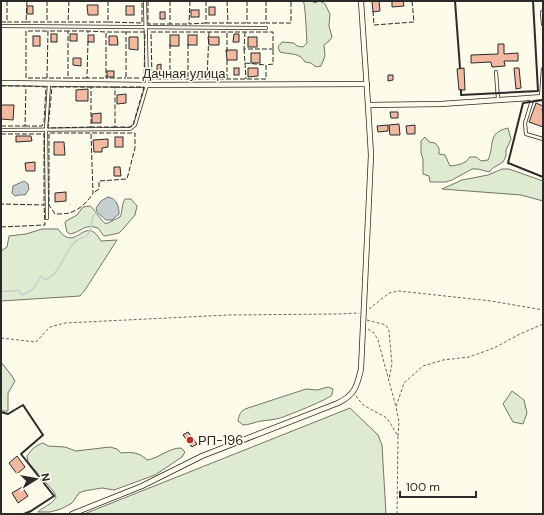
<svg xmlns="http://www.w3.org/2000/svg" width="544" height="515" font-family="'DM Sans',sans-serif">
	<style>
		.green { fill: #deebd1; stroke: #74746e }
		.water { fill: #c7d0d0; stroke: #74746e }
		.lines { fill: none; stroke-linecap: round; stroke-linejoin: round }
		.stream { stroke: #c7d0d0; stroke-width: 1.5 }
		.building { fill: #f2b8a0; stroke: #2b2b2b }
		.lane-casing { stroke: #2b2b2b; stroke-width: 4 }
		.street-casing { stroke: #2b2b2b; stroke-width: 6 }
		.path { stroke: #6a6964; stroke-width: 1; stroke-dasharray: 3 2; stroke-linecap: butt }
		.lane { stroke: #fdfbea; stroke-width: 2.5 }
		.street { stroke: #fdfbea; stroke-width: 4.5 }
		.fence { stroke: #2b2b2b; stroke-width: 1; stroke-dasharray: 5 2; stroke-linecap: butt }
		.wall { stroke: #2b2b2b; stroke-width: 2 }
		.poi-dot { fill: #c62828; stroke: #fdfbea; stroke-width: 1.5 }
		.labels { text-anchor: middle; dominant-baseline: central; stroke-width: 3; stroke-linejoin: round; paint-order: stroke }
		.street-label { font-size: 13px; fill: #2b2b2b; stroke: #fdfbea }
		.poi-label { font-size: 13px; fill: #2b2b2b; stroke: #fdfbea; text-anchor: start }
	</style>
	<rect width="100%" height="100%" fill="#fdfbea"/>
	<!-- green -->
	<g class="green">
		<path d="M302,1h10l2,2 6,-2 5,3 5,10 -1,12 3,11 -3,4 -5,4 1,11 -4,10 -5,1 -5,-4 -6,-1c-6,-10 -14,-7 -25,-10l-2,-5 4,-5 12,1 3,3 6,1 4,-4c-1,-14 -1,-27 -3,-40z"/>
		<path d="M508,128l3,11 -5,11v6l-3,6 -10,6 -4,4 -11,-3h-6l-20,11 -6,2h-16l-1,-6 -6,-2v-15l-2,-6v-12l4,-4 4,5 6,1 4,5v6l6,1 5,11c9,-1 15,-2 20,-9h6l5,4 7,-1c7,-16 -1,-27 20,-32z"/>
		<polygon points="502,169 509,169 543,181 543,201 521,195 442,189 462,180 488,175"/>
		<path d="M125,199h6l6,7 -2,9 -12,14 -4,4 -14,3 -2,-1 -5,-7c-14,-5 -16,4 -28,6l-3,-2 -2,-9 1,-2 11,-6 6,-8c2,0 5,-1 7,-1 3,1 11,15 16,18l14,-7c3,-6 1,-12 5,-18z"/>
		<path d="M42,229h16c16,23 24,-7 37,4 2,2 4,5 6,8l16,-1 -32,50 -5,6 -79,5v-50l6,-4 2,-11 17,-2z"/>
		<polygon points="1,362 12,376 15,381 8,393 8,411 2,411 1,410"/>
		<path d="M328,387l5,2c0,1 -1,5 -1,6 -3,4 -45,21 -52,23 -6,2 -12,2 -19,3 -6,1 -12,4 -18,4l-5,-4c1,-7 3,-11 10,-13l58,-19 11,1z"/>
		<polygon points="512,391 524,400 527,413 523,424 513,422 503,404"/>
		<polygon points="350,408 378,435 382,445 386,514 84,514"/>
		<path d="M43,443l5,3 17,1 11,4 34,-4 7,2 4,4c11,-1 18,-1 26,7 13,-2 21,-12 34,-12l4,4 -3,5 -27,18 -41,15 -12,-2 -18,3 -5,2 -7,10 -11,6 -11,3h-12c6,-6 14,-7 18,-15l-2,-5 -26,-30 -1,-6c4,-6 9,-11 16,-13z"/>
	</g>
	<!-- water -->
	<g class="water">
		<polygon points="24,181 28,184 29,189 25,195 19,195 15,196 12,193 13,186"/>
		<path d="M108,197c9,2 11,9 11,17l-7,6h-6l-9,-8 -1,-4 5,-7z"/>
	</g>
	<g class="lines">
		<!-- stream -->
		<path class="stream" d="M1,292c6,-2 11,0 17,-2l4,5c4,-2 12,-5 14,-10 2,-3 2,-5 5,-9l4,4c20,-8 20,-41 41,-43 6,-7 5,-12 7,-21l4,-4"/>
	</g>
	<!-- building -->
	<g class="building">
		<polygon points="372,1 379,1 380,11 373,12"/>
		<polygon points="392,1 403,1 404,6 392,7"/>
		<polygon points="87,5 98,5 98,15 88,15"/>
		<rect x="27" y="6" width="6" height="8"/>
		<rect x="126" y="6" width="8" height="9"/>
		<rect x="209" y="7" width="6" height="8"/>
		<rect x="191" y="10" width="8" height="7"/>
		<rect x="160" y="12" width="5" height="7"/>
		<rect x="51" y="34" width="6" height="8"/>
		<rect x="70" y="34" width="7" height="7"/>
		<polygon points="234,34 239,34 239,42 233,42"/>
		<rect x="88" y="35" width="6" height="7"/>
		<rect x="170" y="35" width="9" height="11"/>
		<rect x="188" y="35" width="9" height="10"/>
		<rect x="33" y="36" width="7" height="10"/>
		<polygon points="109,36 117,36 118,45 109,45"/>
		<polygon points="129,37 138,37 138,50 129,49"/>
		<polygon points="208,37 219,37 219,45 209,45"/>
		<rect x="248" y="37" width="9" height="10"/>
		<polygon points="498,44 504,44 504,54 518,53 518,61 504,61 505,66 492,67 491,62 471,63 471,55 498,54"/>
		<polygon points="226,50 237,50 237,60 227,60"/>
		<rect x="251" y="53" width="9" height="10"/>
		<polygon points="73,58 81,58 81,66 73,65"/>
		<polygon points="161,64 161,71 157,72 157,65"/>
		<rect x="234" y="68" width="5" height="7"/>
		<polygon points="248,68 258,68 258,76 248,77"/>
		<polygon points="464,68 465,90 459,90 457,69"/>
		<polygon points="514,68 519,68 521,88 516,89"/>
		<rect x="107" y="71" width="7" height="6"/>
		<polygon points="388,75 393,75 393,80 388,81"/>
		<polygon points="88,89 88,101 76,101 76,90"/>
		<polygon points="126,94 126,103 117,104 117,95"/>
		<polygon points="536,103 543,106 542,110 543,110 543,127 529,122"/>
		<polygon points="1,105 14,105 13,120 1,119"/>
		<polygon points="390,112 398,112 398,118 391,118"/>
		<polygon points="101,113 101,123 92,123 92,114"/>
		<polygon points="399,124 400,135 390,135 389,125"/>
		<polygon points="388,125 388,131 378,132 377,126"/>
		<polygon points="415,125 415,134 407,134 406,126"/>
		<polygon points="16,136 31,136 32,141 16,142"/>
		<rect x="115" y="137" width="8" height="10"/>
		<polygon points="108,139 108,147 102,148 102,152 94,152 93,140"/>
		<polygon points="54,142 64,142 65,155 54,155"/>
		<polygon points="35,162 35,171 26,171 25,163"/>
		<polygon points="114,167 120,167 121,176 114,176"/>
		<polygon points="66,192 66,201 55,202 55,193"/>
		<polygon points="188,432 197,444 192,447 183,435"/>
		<polygon points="17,456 25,467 17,474 9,463"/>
		<polygon points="22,487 28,496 18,503 12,493"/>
	</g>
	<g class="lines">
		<defs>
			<g id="lane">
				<polyline points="542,12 543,24"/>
				<polyline points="1,26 266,28"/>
				<polyline points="496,72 498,99"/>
				<polyline points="533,97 525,123 526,134 543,139"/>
				<polyline points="541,97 543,69"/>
				<polyline points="1,130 130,129 135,125 147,85 145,1"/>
				<polyline points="47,218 46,130 49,84"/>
			</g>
			<g id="street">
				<polyline points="1,83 147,85 367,84"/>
				<polyline points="368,105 441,104 543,97"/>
				<path d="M72,514l70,-28 60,-30 136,-53c17,-8 19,-17 23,-34l10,-214 -3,-50 -7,-104"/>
			</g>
		</defs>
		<!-- lane casing -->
		<use href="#lane" class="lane-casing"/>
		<!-- street casing -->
		<use href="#street" class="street-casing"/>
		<!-- path -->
		<g class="path">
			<polyline points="369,309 389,293 399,291 491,301 543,310"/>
			<polyline points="367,320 386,325 389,331 392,364 389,379"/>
			<polyline points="368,329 374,333 378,340 396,407"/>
			<polyline points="1,338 36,342 50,327 65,323 228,315 337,314 359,313"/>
			<polyline points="356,396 363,405 387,418 398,436 397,514"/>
			<polyline points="398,436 399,422 396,407 404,383 423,366 443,360 469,357 494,348 520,334 543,324"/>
		</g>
		<!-- lane -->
		<use href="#lane" class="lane"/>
		<!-- street -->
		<use href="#street" class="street"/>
		<!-- fence -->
		<g class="fence">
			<polyline points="7,1 7,22 26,22"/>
			<polyline points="27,1 26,22 47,22"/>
			<polyline points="47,1 47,22 68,22"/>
			<polyline points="69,1 68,22 108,22"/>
			<polyline points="108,1 108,22 142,23 142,1"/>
			<polyline points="148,1 148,24 170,24"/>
			<polyline points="170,1 170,24 189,24"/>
			<polyline points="190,1 189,24 206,23"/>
			<polyline points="206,1 206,23 228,23"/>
			<polyline points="227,1 228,23 247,23"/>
			<polyline points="247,1 247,23 266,23"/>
			<polyline points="266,1 266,23 291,23 291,1"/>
			<polyline points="373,11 374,25 414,22 412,1"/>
			<polyline points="1,22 7,22"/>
			<polygon points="126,32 145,32 144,78 126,78"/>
			<polyline points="126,32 106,32 106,78 126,78"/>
			<polygon points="151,32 273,32 273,64 266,65 266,79 152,79"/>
			<polyline points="245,32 244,49 274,49"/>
			<polyline points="88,33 88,31 106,32"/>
			<polyline points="88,41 87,78 106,78"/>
			<polyline points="170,44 170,79"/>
			<polyline points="188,44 188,79"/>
			<polyline points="244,49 245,63 266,65"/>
			<polyline points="227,52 227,32"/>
			<polyline points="245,63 246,79"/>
			<polyline points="47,78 26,78 26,31 48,31"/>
			<polyline points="68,78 47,78 48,31 68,31"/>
			<polyline points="87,78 68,78 68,31 88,31"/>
			<polyline points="207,79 209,32"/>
			<polyline points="227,79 227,58"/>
			<polyline points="1,86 26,86 25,126 1,126"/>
			<polygon points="115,87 144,87 133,125 131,127 115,127"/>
			<polyline points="115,87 91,87 91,127 115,127"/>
			<polyline points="25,126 42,126 44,122 46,87 26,86"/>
			<polyline points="91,127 48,128 52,87 91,87"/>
			<polyline points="1,134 44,134 44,205 1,204"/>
			<path d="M91,134l2,59c-4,8 -15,18 -24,20 -4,1 -10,1 -14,1l-6,-9v-72h86v15l-8,31 -28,2v8l-6,4"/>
			<polyline points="1,227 45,225 44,205"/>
		</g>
		<!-- wall -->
		<g class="wall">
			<polyline points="455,1 460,68"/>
			<polyline points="461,90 461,95 538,91 533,1"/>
			<polyline points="543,100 523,103 508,163 543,177"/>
			<polyline points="1,412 8,414 23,405 43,435 21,454 54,496 31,511 24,514"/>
		</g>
	</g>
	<!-- markers -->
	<circle class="poi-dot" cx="190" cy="440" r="4"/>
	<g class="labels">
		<!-- street labels -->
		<g class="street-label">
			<text x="184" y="73">Дачная улица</text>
		</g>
		<!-- poi labels -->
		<g class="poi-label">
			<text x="198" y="440">РП-196</text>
		</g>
	</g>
	<!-- border -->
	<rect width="544" height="515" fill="none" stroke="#2b2b2b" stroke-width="4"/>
	<!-- north arrow -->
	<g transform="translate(36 479) rotate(79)" stroke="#fdfbea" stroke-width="3" paint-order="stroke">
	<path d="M0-3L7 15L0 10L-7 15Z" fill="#2b2b2b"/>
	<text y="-6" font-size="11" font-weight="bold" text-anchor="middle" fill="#2b2b2b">N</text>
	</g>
	<!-- scale -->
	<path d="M400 491v6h76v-6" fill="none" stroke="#2b2b2b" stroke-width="2"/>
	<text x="406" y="491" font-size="12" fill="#2b2b2b" stroke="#fdfbea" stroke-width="3" paint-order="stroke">100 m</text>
</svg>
